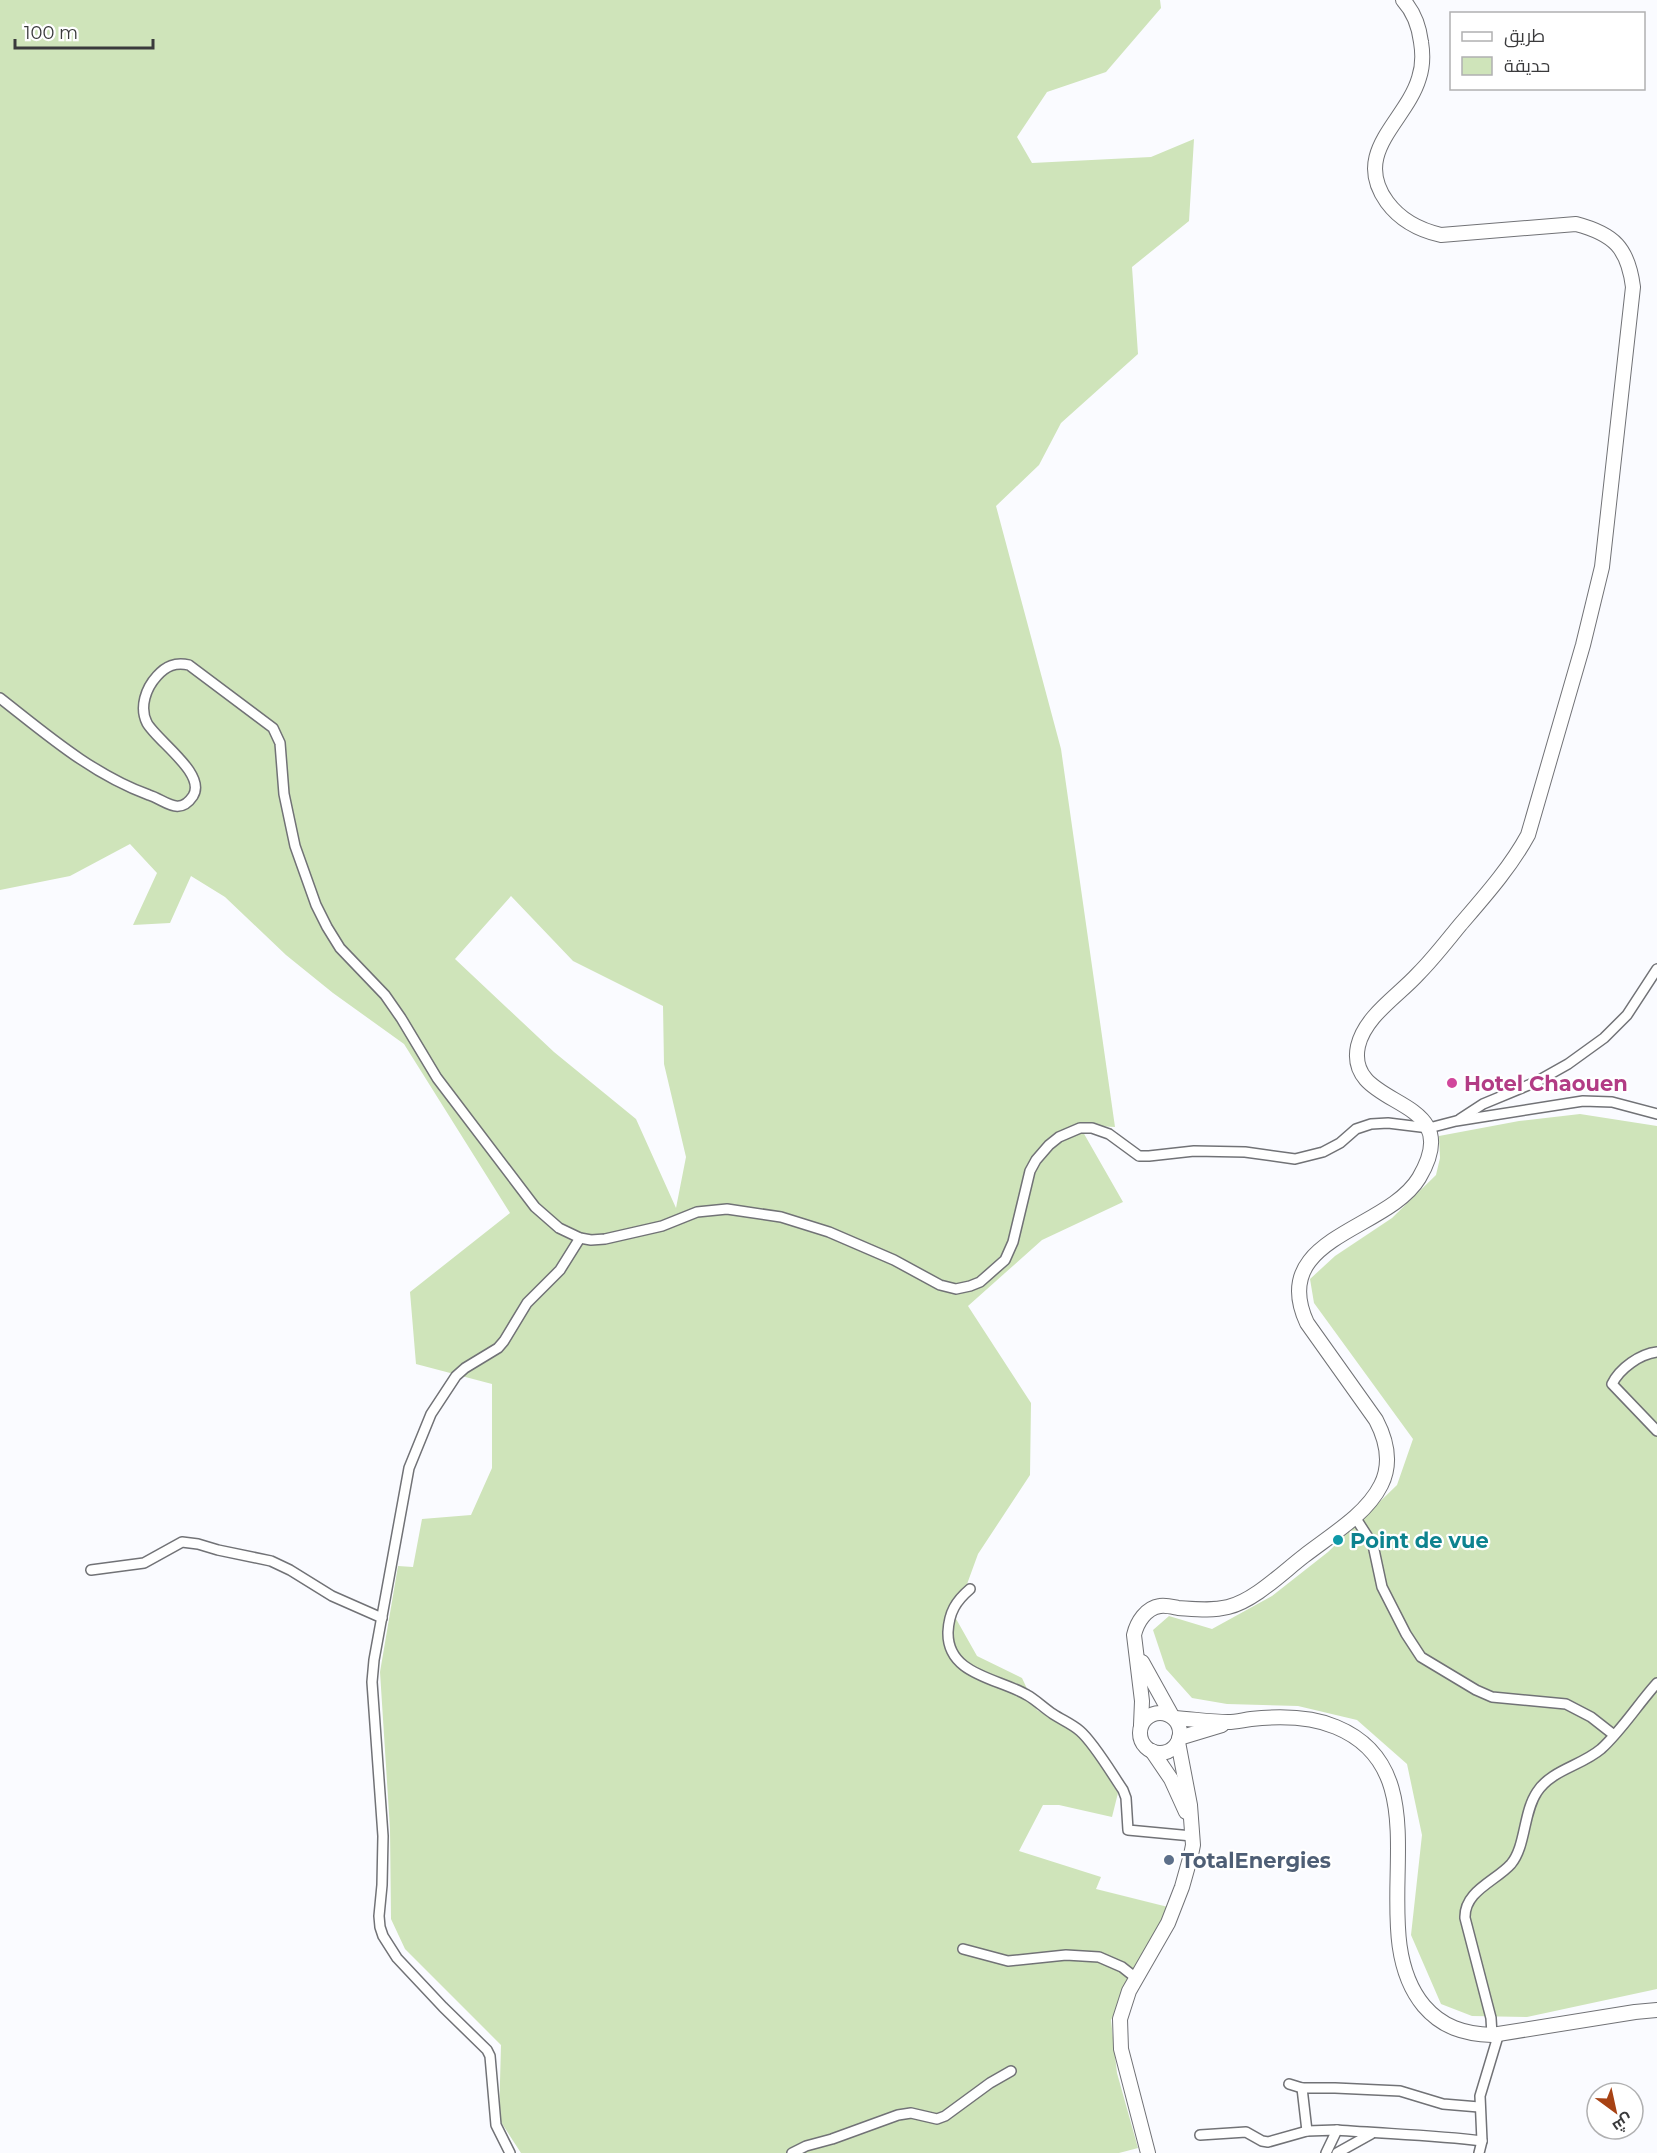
<svg xmlns="http://www.w3.org/2000/svg" width="1657" height="2153" font-family="Montserrat,Cairo,sans-serif">
	<style>
		.green { fill: #cfe4ba; fill-rule: evenodd }
		.lines { fill: none; stroke-linecap: round; stroke-linejoin: round }
		.street-casing { stroke: #717276; stroke-width: 12 }
		.secondary-casing { stroke: #717276; stroke-width: 16 }
		.street { stroke: #fff; stroke-width: 9 }
		.secondary { stroke: #fff; stroke-width: 14 }
		.hotel-dot { fill: #d1479c; stroke: #fff; stroke-width: 2 }
		.culture-dot { fill: #0f9aa8; stroke: #fff; stroke-width: 2 }
		.service-dot { fill: #5c6f8a; stroke: #fff; stroke-width: 2 }
		.labels { text-anchor: middle; dominant-baseline: central; stroke-width: 4.5; stroke-linejoin: round; paint-order: stroke }
		.hotel-label { font-size: 21px; font-weight: bold; fill: #b23c85; stroke: #fff; text-anchor: start }
		.culture-label { font-size: 21px; font-weight: bold; fill: #0d838f; stroke: #fff; text-anchor: start }
		.service-label { font-size: 21px; font-weight: bold; fill: #4e5e75; stroke: #fff; text-anchor: start }
	</style>
	<rect width="100%" height="100%" fill="#fafbff"/>
	<!-- green -->
	<g class="green">
		<path d="M0,0h1160l1,8 -55,64 -59,20 -30,45 15,26 119,-6 43,-18 -5,82 -57,46 6,87 -77,69 -22,42 -43,41 65,243 54,378 -36,-2 44,77 -81,38 -74,66 63,97 -1,72 -52,79 -23,63 22,39 45,22 15,32 44,25 37,58 -6,24 -53,-12h-16l-24,46 82,26 -5,12 76,19 -34,58 -27,54 6,53 21,75 -19,5h-598l-22,-34 2,-74 -96,-96 -14,-30 -1,-90 -10,-157 18,-106 15,1 9,-48 49,-4 21,-47v-84l-76,-20 -6,-72 100,-79 -106,-169 -71,-51 -47,-38 -61,-58 -34,-21 -21,47 -37,2 24,-52 -27,-29 -60,32 -70,14zM511,896l62,65 90,45 1,58 22,93 -10,51 -40,-89 -82,-67 -99,-93z"/>
		<polygon points="1580,1114 1657,1126 1657,1989 1527,2017 1472,2016 1441,2004 1411,1935 1422,1835 1407,1764 1357,1720 1298,1706 1227,1704 1192,1698 1166,1669 1153,1630 1169,1616 1212,1629 1272,1596 1328,1552 1397,1485 1413,1439 1314,1303 1310,1279 1335,1256 1392,1218 1436,1175 1440,1158 1439,1136 1519,1121"/>
	</g>
	<g class="lines">
		<defs>
			<g id="street">
				<path d="M0,698c46,36 93,77 149,97 16,5 30,22 44,1 14,-22 -36,-55 -46,-73 -8,-16 -1,-35 10,-47 9,-10 18,-14 32,-11l84,63 7,15 4,51 11,52 21,59 11,22 13,21 45,47 16,23 36,60 98,129 24,21 21,10 11,2 14,-1 57,-13 35,-14 30,-3 54,8 48,15 65,28 46,25 16,4 14,-3 10,-4 25,-22 8,-18 17,-71 6,-11 13,-15 10,-8 21,-9h12l17,6 30,22h10l45,-5 51,1 50,7 28,-7 17,-9 16,-14 15,-5 17,-1 41,5 27,-7 127,-20 29,1 45,12"/>
				<polyline points="1460,1119 1483,1104 1536,1082 1568,1064 1604,1038 1627,1015 1657,969"/>
				<path d="M1657,1352c-17,2 -37,16 -45,32l45,47"/>
				<polyline points="1355,1517 1373,1545 1382,1587 1406,1634 1421,1657 1476,1690 1492,1697 1566,1704 1591,1717 1614,1735"/>
				<polyline points="91,1570 144,1563 182,1542 198,1544 218,1550 271,1561 290,1570 332,1596 382,1618"/>
				<path d="M970,1589c-14,12 -21,23 -22,43 -1,43 50,46 79,63 9,5 17,13 26,19 9,6 19,10 27,17 14,12 32,43 43,59l3,8 2,32 64,6"/>
				<polyline points="963,1949 1008,1961 1066,1955 1099,1957 1122,1967 1136,1978"/>
				<path d="M1492,2035l-1,-17 -26,-100c-1,-27 31,-37 46,-54 15,-18 12,-51 26,-72 14,-22 44,-26 64,-43 21,-19 37,-45 56,-66"/>
				<polyline points="1289,2084 1302,2088 1335,2088 1400,2091 1443,2104 1479,2107"/>
				<polyline points="1302,2088 1307,2131"/>
				<path d="M1337,2130c49,4 97,5 145,11"/>
				<polyline points="1200,2135 1246,2132 1262,2141 1268,2142 1307,2131 1337,2130 1326,2153"/>
				<polyline points="510,2153 496,2125 490,2056 487,2050 443,2007 397,1958 383,1936 380,1927 379,1916 382,1885 383,1836 372,1682 374,1660 409,1468 431,1414 456,1376 465,1368 498,1348 504,1341 527,1303 560,1270 580,1238"/>
				<polyline points="792,2153 806,2146 832,2139 898,2115 911,2113 937,2119 945,2116 990,2083 1011,2071"/>
				<polyline points="1337,2153 1371,2134"/>
				<polyline points="1479,2153 1482,2141 1480,2096 1499,2033"/>
			</g>
			<g id="secondary">
				<polyline points="1142,1662 1172,1716"/>
				<circle cx="1160" cy="1733" r="20"/>
				<path d="M1174,1718c18,1 36,4 54,4 8,0 15,-2 23,-3 28,-3 59,-3 85,8 114,47 22,200 88,279 18,21 40,28 68,29l143,-23 22,-2"/>
				<path d="M1141,1725l1,-24 -8,-66c3,-13 12,-27 26,-29 6,-1 13,1 18,2 17,1 34,3 50,-1 26,-6 55,-35 76,-51 17,-13 35,-25 51,-39 9,-8 20,-20 26,-32 11,-22 6,-44 -5,-65l-69,-97c-40,-86 80,-92 112,-145 51,-86 -75,-66 -61,-132 7,-30 40,-50 60,-72 15,-15 28,-32 42,-49 24,-28 50,-57 68,-90l55,-190 19,-78 31,-280c-5,-39 -19,-53 -57,-63l-135,11c-22,-5 -40,-14 -54,-33 -36,-50 19,-80 32,-124 4,-12 4,-24 2,-36 -2,-16 -7,-30 -18,-42"/>
				<polyline points="1179,1738 1222,1725"/>
				<polyline points="1152,1751 1171,1779 1186,1812"/>
				<polyline points="1148,2153 1121,2049 1120,2019 1129,1991 1168,1923 1182,1887 1191,1855 1193,1845 1190,1805 1178,1742"/>
			</g>
		</defs>
		<!-- street casing -->
		<use href="#street" class="street-casing"/>
		<!-- secondary casing -->
		<use href="#secondary" class="secondary-casing"/>
		<!-- street -->
		<use href="#street" class="street"/>
		<!-- secondary -->
		<use href="#secondary" class="secondary"/>
	</g>
	<!-- markers -->
	<circle class="hotel-dot" cx="1452" cy="1083" r="6"/>
	<circle class="culture-dot" cx="1338" cy="1540" r="6"/>
	<circle class="service-dot" cx="1169" cy="1860" r="6"/>
	<g class="labels">
		<!-- hotel labels -->
		<g class="hotel-label">
			<text x="1464" y="1083">Hotel Chaouen</text>
		</g>
		<!-- culture labels -->
		<g class="culture-label">
			<text x="1350" y="1540">Point de vue</text>
		</g>
		<!-- service labels -->
		<g class="service-label">
			<text x="1181" y="1860">TotalEnergies</text>
		</g>
	</g>
	<!-- legend -->
	<rect x="1450" y="12" width="195" height="78" fill="#ffffff" stroke="#b0b0b1" stroke-width="1.5"/>
	<rect x="1462" y="32" width="30" height="9" fill="#ffffff" stroke="#b0b0b1" stroke-width="1.5"/>
	<text x="1504" y="42" font-size="18" fill="#3a3a3c">طريق</text>
	<rect x="1462" y="57" width="30" height="18" fill="#cfe4ba" stroke="#b0b0b1" stroke-width="1.5"/>
	<text x="1504" y="72" font-size="18" fill="#3a3a3c">حديقة</text>
	<!-- north arrow -->
	<g transform="translate(1615 2111) rotate(147)"><circle r="28" fill="#ffffff" stroke="#b0b0b1" stroke-width="1.5"/>
	<path d="M0-4.5L10 22L0 15L-10 22Z" fill="#a74214"/>
	<text y="-9" font-size="16" font-weight="bold" text-anchor="middle" fill="#3a3a3c">ش</text>
	</g>
	<!-- scale -->
	<path d="M15 39v9h138v-9" fill="none" stroke="#3a3a3c" stroke-width="3"/>
	<text x="24" y="39" font-size="18" fill="#3a3a3c" stroke="#ffffff" stroke-width="4.5" paint-order="stroke">100 m</text>
</svg>
